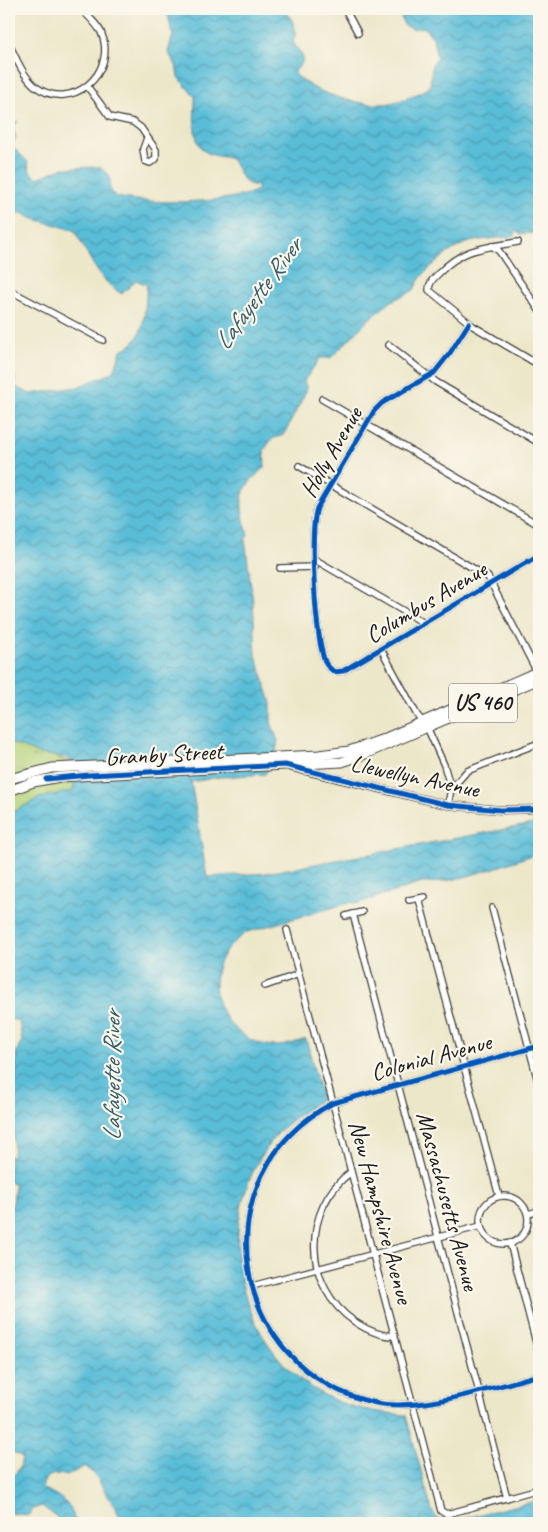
<svg xmlns="http://www.w3.org/2000/svg" width="548" height="1532" font-family="Caveat,sans-serif">
	<style>
		.park { fill: url(#park-tufts); stroke: #68774a }
		.water { fill: url(#water-waves); stroke: #3b6c7a }
		.lines { fill: none; stroke-linecap: round; stroke-linejoin: round }
		.minor-casing { stroke: #3b3a36; stroke-width: 8 }
		.tertiary-casing { stroke: #3b3a36; stroke-width: 9 }
		.primary-casing { stroke: #3b3a36; stroke-width: 11 }
		.minor { stroke: #fff; stroke-width: 5.5 }
		.tertiary { stroke: #fff; stroke-width: 7 }
		.primary { stroke: #fff; stroke-width: 9 }
		.cycleway-casing { stroke: #fbf7ec; stroke-width: 8 }
		.cycleway { stroke: #0057b8; stroke-width: 5 }
		.labels { text-anchor: middle; dominant-baseline: central; stroke-width: 4.5; stroke-linejoin: round; paint-order: stroke }
		.shield { fill: #fbf7ec; stroke: #5f5e5a; stroke-width: 1 }
		.shield-label { font-size: 22px; font-weight: bold; fill: #1c1c1c }
		.street-label { font-size: 24px; fill: #1c1c1c; stroke: #fbf7ec }
		.water-label { font-size: 25px; font-style: italic; fill: #355c67; stroke: #fbf7ec }
	</style>
	<defs>
		<pattern id="park-tufts" width="24" height="20" patternUnits="userSpaceOnUse" patternTransform="scale(1.25)"><rect width="24" height="20" fill="#b3d279"/><path d="M3 7l-1-3M5 7V3M7 7l1-3M15 17l-1-3M17 17v-4M19 17l1-3" fill="none" stroke="#99b468"/></pattern>
		<pattern id="water-waves" width="16" height="10" patternUnits="userSpaceOnUse" patternTransform="scale(1.25)"><rect width="16" height="10" fill="#5abdd8"/><path d="M0 5q4-4 8 0t8 0" fill="none" stroke="#4a99ae"/></pattern>
	</defs>
	<rect width="100%" height="100%" fill="#fbf7ec"/>
	<filter id="ink" filterUnits="userSpaceOnUse"><feTurbulence type="fractalNoise" baseFrequency=".02" numOctaves="2"/><feDisplacementMap in="SourceGraphic" scale="10" xChannelSelector="R" yChannelSelector="G"/><feConvolveMatrix kernelMatrix="1 2 1 2 8 2 1 2 1" color-interpolation-filters="sRGB"/></filter>
	<filter id="wash" filterUnits="userSpaceOnUse"><feTurbulence type="fractalNoise" baseFrequency=".0096" numOctaves="4" result="noise"/><feDisplacementMap in="SourceGraphic" scale="20" xChannelSelector="R" yChannelSelector="G"/><feGaussianBlur stdDeviation="1.12" result="paint"/><feColorMatrix in="noise" values="0 0 0 0 0 0 0 0 0 0 0 0 0 0 0 0 0 1.4 0 .05"/><feComposite in="paint" operator="in"/></filter>
	<g filter="url(#wash)">
		<rect width="100%" height="100%" fill="#ede7ca"/>
		<!-- park -->
		<polygon class="park" points="9,740 78,765 74,794 9,818"/>
		<!-- water -->
		<path class="water" d="M166,9l117,1c11,9 15,20 10,32l10,15 -1,6 -8,9c13,20 66,34 89,32 12,0 38,-11 47,-17l2,-23 5,-5 -4,-21 -9,-11 -11,2 -9,-4 -6,-16h141v229l-6,-5 -12,1 -5,-3 -1,5c-35,5 -48,0 -77,25 -10,8 -19,16 -24,29l-22,11 -22,17 -36,37 -4,3h-10l-16,23 3,8 -19,38 -5,8 -11,4 -8,11 1,18c-29,21 -26,36 -17,67l-3,4 8,63 3,53 15,48v19l7,19 -4,20 -9,13 -45,3 -29,5 16,95 59,-4 273,-50v30c-35,11 -80,30 -117,30l-67,21 -3,-2 -105,30c-12,8 -22,17 -28,31 -15,39 16,82 57,83 10,0 20,-4 30,-7l16,60c-14,9 -30,19 -42,32 -76,83 -46,228 59,271 22,8 44,11 67,13l26,96 5,8 15,2 87,-21v23h-429l11,-5 -25,-42 -11,-10 -18,10c-12,-4 -23,-2 -25,13 13,3 31,16 32,30l8,4h-23l-1,-5 -16,-12 -10,3 -3,6 -20,-2v-31l11,-15 2,-10 -13,-7v-239l4,-8 2,-17 -6,-5v-25h4l1,-30 -4,-2v-17l6,-32v-22l6,-12 -3,-20 -10,-2v-205l30,-16 33,-7 2,-3 -3,-26 -3,-4 -29,-4 -30,-12v-385l6,21v8l15,8 47,-7 35,-14 3,-4 6,-19c27,-9 23,-42 26,-65l-11,-5 -14,14c-25,-14 -34,-41 -48,-64l-43,-12 -8,-5h-14v-28l7,-16 -7,-9v-36l9,-3 -5,7 3,9 -4,9 15,15 3,11 7,6 26,-10 36,-1 11,9v13l5,7c25,9 119,8 142,-6l1,-4c-17,0 -18,-15 -27,-27 -7,-3 -15,-2 -23,-6 -18,-8 -13,-40 -13,-56l-17,-20 -2,-12 -8,-13 5,-17z"/>
	</g>
	<g filter="url(#ink)">
		<g class="lines">
			<defs>
				<g id="minor">
					<polyline points="345,9 358,33"/>
					<path d="M9,44c7,14 14,32 26,42 35,28 84,-13 66,-54 -5,-9 -13,-16 -20,-23"/>
					<polyline points="87,86 110,117 133,122 141,128 156,150 156,159 150,163 145,161 143,149 147,138"/>
					<path d="M518,242c-34,6 -54,5 -79,31 -5,5 -10,9 -10,17l44,36 66,39"/>
					<polyline points="492,246 499,251 539,310"/>
					<polyline points="9,290 103,340"/>
					<path d="M469,323l-19,30 -16,20 -52,30 -8,8 -57,97c-8,23 -2,134 9,156 2,3 5,5 8,8l9,-1 196,-116"/>
					<polyline points="389,345 436,382 539,443"/>
					<polyline points="322,399 539,525"/>
					<polyline points="299,466 488,577 538,674"/>
					<polyline points="314,559 424,623"/>
					<polyline points="280,568 315,567"/>
					<polyline points="381,649 417,715 427,727 444,765 451,789 448,805"/>
					<polyline points="451,789 467,771 539,743"/>
					<polyline points="419,899 499,1196"/>
					<polyline points="409,900 425,897"/>
					<polyline points="492,908 539,1085"/>
					<polyline points="353,914 507,1498"/>
					<polyline points="346,916 362,912"/>
					<polyline points="287,930 441,1511 447,1514 539,1489"/>
					<polyline points="265,986 299,974"/>
					<path d="M539,1046l-206,57c-135,71 -105,268 43,300 46,9 118,-16 163,-28"/>
					<path d="M351,1172c-50,37 -48,115 4,150 12,8 26,14 39,14"/>
					<circle cx="504" cy="1220" r="24"/>
					<polyline points="528,1214 539,1211"/>
					<polyline points="510,1243 539,1354"/>
					<polyline points="252,1286 481,1226"/>
				</g>
				<polyline id="tertiary" points="290,767 448,805 501,810 539,809"/>
				<g id="primary">
					<polyline points="9,779 52,768 319,755 349,751 381,740 539,671"/>
					<polyline points="9,791 33,782 60,777 342,762 365,754 539,679"/>
				</g>
			</defs>
			<!-- minor casing -->
			<use href="#minor" class="minor-casing"/>
			<!-- tertiary casing -->
			<use href="#tertiary" class="tertiary-casing"/>
			<!-- primary casing -->
			<use href="#primary" class="primary-casing"/>
			<!-- minor -->
			<use href="#minor" class="minor"/>
			<!-- tertiary -->
			<use href="#tertiary" class="tertiary"/>
			<!-- primary -->
			<use href="#primary" class="primary"/>
			<defs>
				<g id="cycleway">
					<path d="M469,323l-19,30 -16,20 -52,30 -8,8 -57,97c-8,23 -2,134 9,156 2,3 5,5 8,8l9,-1 196,-116"/>
					<polyline points="46,779 89,775 285,765 448,805 501,810 539,809"/>
					<path d="M539,1046l-206,57c-135,71 -105,268 43,300 46,9 118,-16 163,-28"/>
				</g>
			</defs>
			<!-- cycleway casing -->
			<use href="#cycleway" class="cycleway-casing"/>
			<!-- cycleway -->
			<use href="#cycleway" class="cycleway"/>
		</g>
	</g>
	<g class="labels">
		<!-- shield labels -->
		<rect class="shield" x="449" y="683.5" width="68" height="39" rx="4"/>
		<g class="shield-label">
			<text x="483" y="703">US 460</text>
		</g>
		<!-- street labels -->
		<g class="street-label">
			<text transform="translate(331 452) rotate(-60)">Holly Avenue</text>
			<text transform="translate(426 602) rotate(-31)">Columbus Avenue</text>
			<text transform="translate(164 754) rotate(-3)">Granby Street</text>
			<text transform="translate(415 776) rotate(12)">Llewellyn Avenue</text>
			<text transform="translate(431 1057) rotate(-15)">Colonial Avenue</text>
			<text transform="translate(448 1201) rotate(75)">Massachusetts Avenue</text>
			<text transform="translate(381 1212) rotate(75)">New Hampshire Avenue</text>
		</g>
		<!-- water labels -->
		<g class="water-label">
			<text transform="translate(258 294) rotate(-54)">Lafayette River</text>
			<text transform="translate(112 1076) rotate(-90)">Lafayette River</text>
		</g>
	</g>
	<!-- margin -->
	<rect width="548" height="1532" fill="none" stroke="#fbf7ec" stroke-width="30"/>
</svg>
